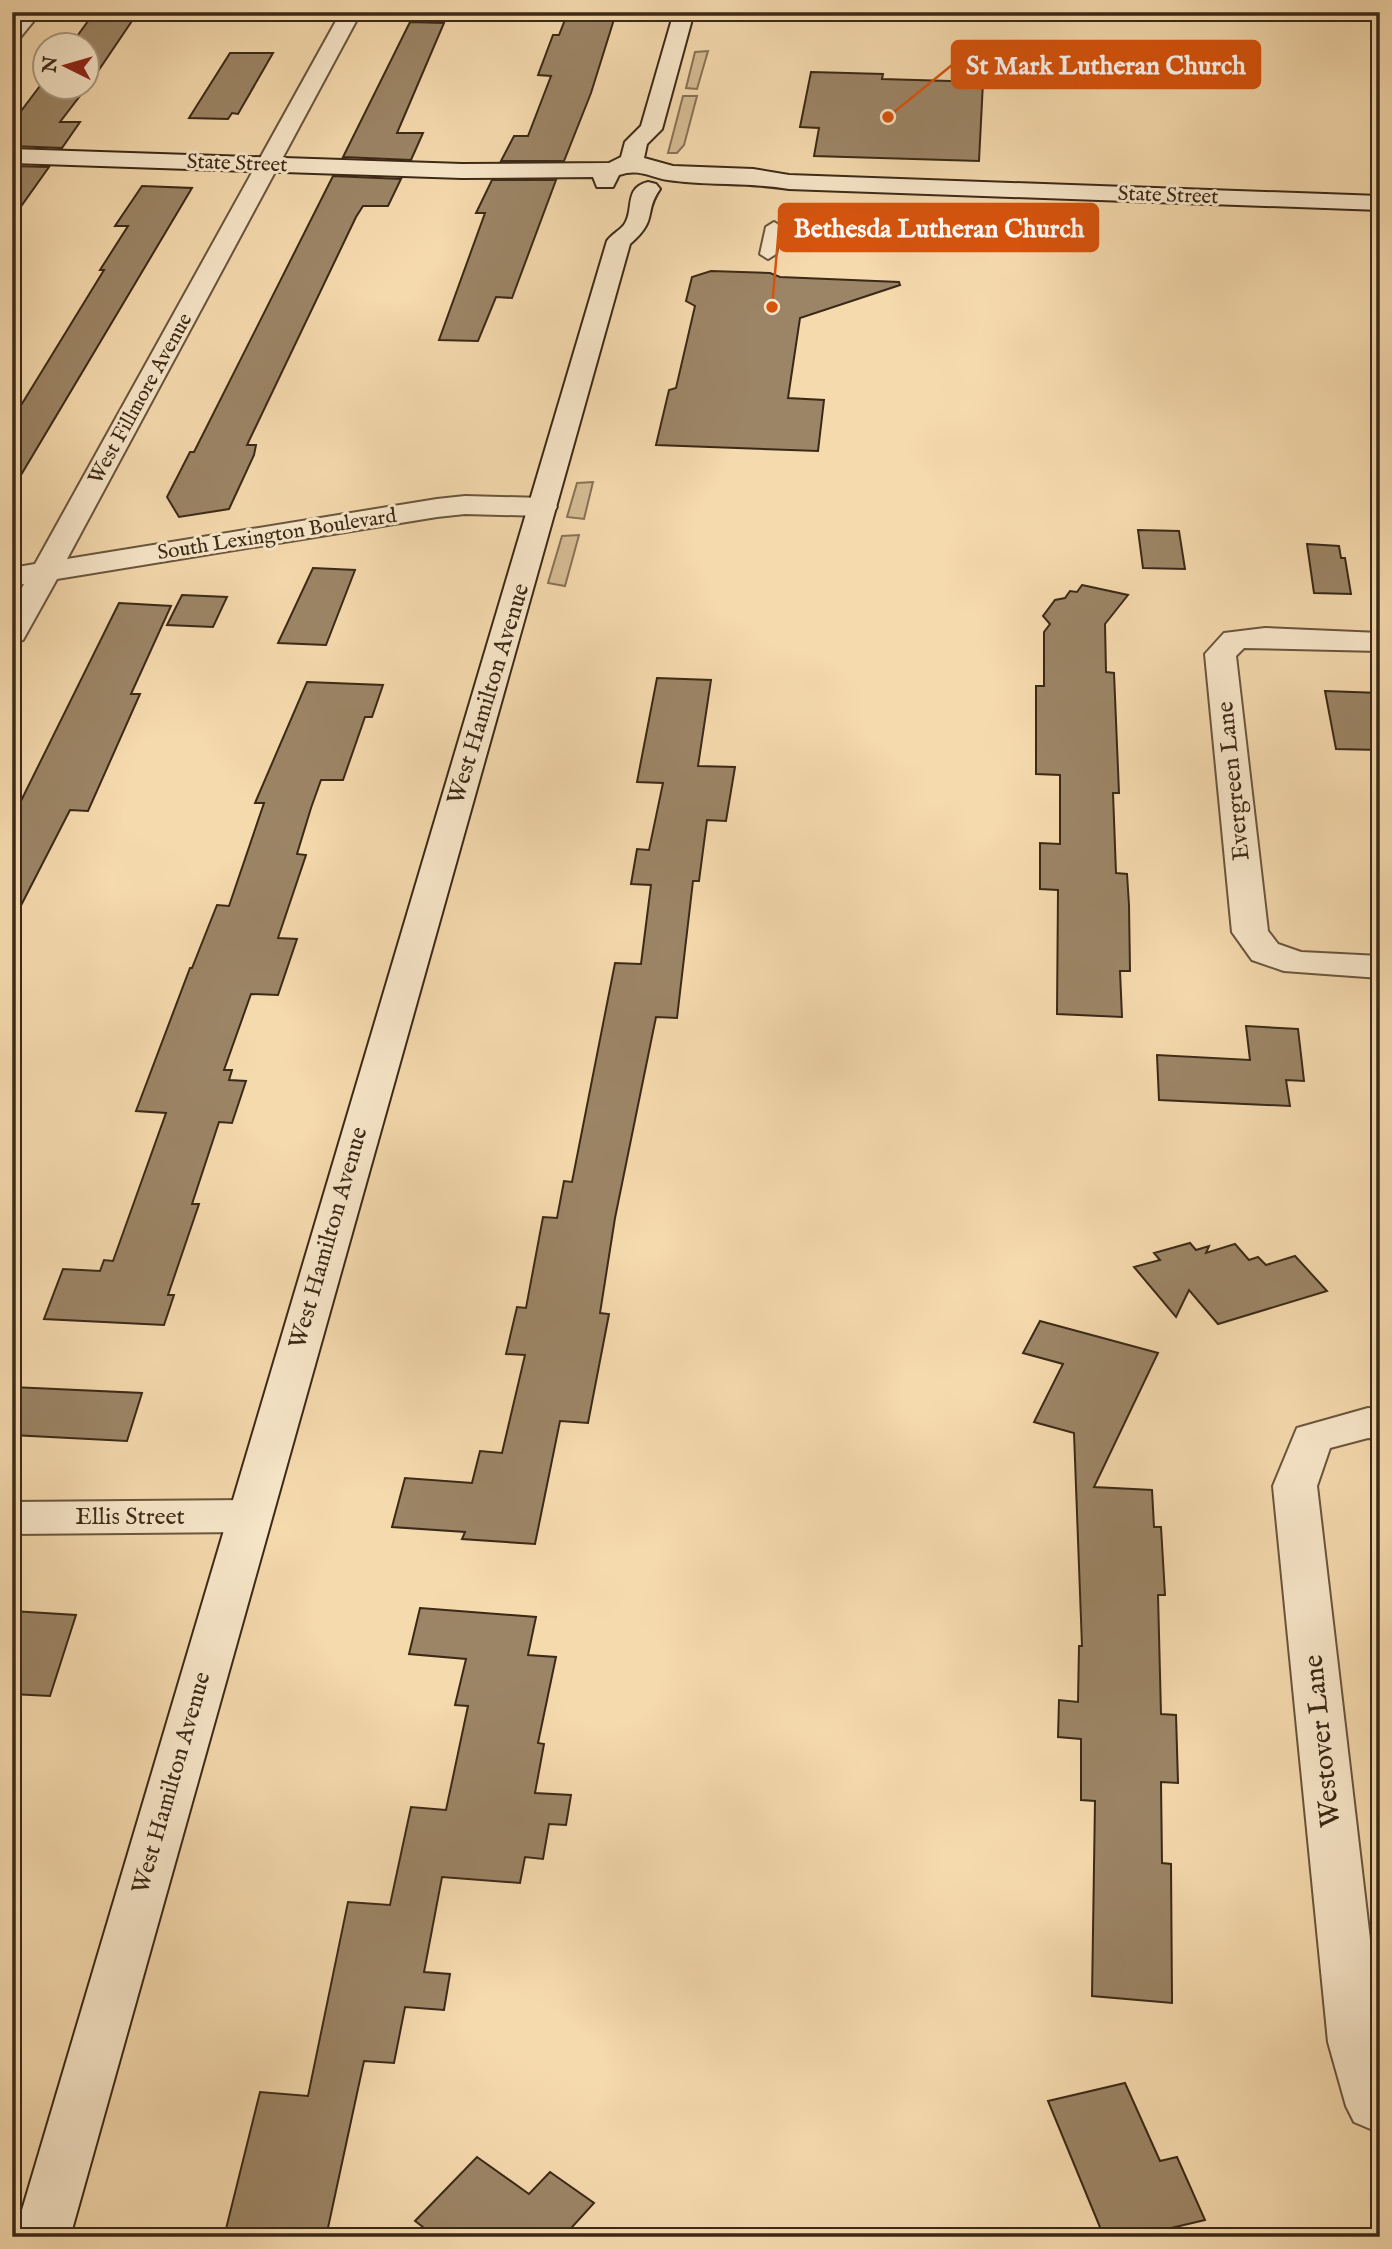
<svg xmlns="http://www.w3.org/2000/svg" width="1392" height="2249" font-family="'IM FELL English',serif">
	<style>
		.green { fill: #d5bc94; stroke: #887256; stroke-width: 2 }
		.building { fill: #9c8566; stroke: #3b2917; stroke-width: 2 }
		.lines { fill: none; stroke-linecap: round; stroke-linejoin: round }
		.lane-casing { stroke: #6a553d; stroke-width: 4 }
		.street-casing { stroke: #6a553d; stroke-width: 4 }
		.secondary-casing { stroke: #3b2917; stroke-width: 4 }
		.lane { fill: #f8e7ca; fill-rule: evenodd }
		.street { fill: #f8e7ca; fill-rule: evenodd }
		.secondary { fill: #f8e7ca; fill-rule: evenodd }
		.labels { text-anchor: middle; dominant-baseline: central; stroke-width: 6; stroke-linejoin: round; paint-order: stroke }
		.far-street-label { font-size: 21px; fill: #3b2917; stroke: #f8e7ca }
		.street-label { font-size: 24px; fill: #3b2917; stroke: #f8e7ca }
		.near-street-label { font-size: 28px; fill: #3b2917; stroke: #f8e7ca }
		.leader { fill: none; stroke: #d7540d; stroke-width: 2.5 }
		.callout-dot { fill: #d7540d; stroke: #f8e7ca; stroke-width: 2.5 }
		.callout { fill: #d7540d; stroke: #d7540d; stroke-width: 2.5 }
		.callout-label { font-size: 26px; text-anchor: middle; font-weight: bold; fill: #fff }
	</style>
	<rect width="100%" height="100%" fill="#f5daae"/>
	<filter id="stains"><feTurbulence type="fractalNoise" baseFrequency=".00286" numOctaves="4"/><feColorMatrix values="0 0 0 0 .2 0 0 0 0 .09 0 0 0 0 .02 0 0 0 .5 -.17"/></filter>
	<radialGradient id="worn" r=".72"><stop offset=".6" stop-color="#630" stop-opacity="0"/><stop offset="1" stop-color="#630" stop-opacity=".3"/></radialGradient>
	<!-- green -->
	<g class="green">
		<polygon points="708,51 697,89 686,88 695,52"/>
		<polygon points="683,96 697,96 684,145 677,153 668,153"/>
		<polygon points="593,482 584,519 567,517 577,483"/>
		<polygon points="579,535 565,586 548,583 562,536"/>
	</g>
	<!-- building -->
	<g class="building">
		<polygon points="568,12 616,13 591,93 564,161 501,161 514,136 528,136 551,76 538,75 553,35 559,35"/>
		<polygon points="91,17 134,18 88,86 88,46 70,46"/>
		<polygon points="410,22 444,23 397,133 423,133 411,160 343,157"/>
		<polygon points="230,53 273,53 238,114 232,113 228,119 189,118"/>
		<polygon points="811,72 883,74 882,79 983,82 979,161 814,156 819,128 800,127"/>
		<polygon points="46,78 46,88 86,88 60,122 80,122 62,148 12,146 12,123"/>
		<polygon points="12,166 49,167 12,219"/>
		<polygon points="333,176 401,179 388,206 363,206 356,217 247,445 256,445 254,455 229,509 179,517 167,497 190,452 194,452"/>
		<polygon points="492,180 556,180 512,298 496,297 478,341 439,340 485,213 476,213"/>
		<polygon points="142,186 192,188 12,490 12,420 104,270 100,270 128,226 115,226"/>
		<polygon points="711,271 770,273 780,277 899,282 900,285 800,318 788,398 824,400 818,451 656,445 669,390 676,388 695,306 686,301 692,277"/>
		<polygon points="1138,530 1179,531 1185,569 1143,568"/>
		<polygon points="1307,544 1339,546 1341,558 1345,558 1351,594 1314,593"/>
		<polygon points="313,568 355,570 326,645 278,643"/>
		<polygon points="1082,585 1128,595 1105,624 1106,672 1114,673 1119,793 1113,793 1116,873 1127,874 1129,905 1130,971 1120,971 1122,1017 1057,1014 1058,890 1040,889 1040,843 1060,844 1060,775 1036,774 1036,686 1044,686 1044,632 1050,624 1043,616 1055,600 1065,598 1070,591 1077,592"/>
		<polygon points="182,595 227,597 213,627 167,625"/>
		<polygon points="119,603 171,606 131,694 140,694 88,811 70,810 12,923 12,819"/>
		<polygon points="657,678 711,680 698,766 735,767 726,821 707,820 699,881 693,881 677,1018 656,1017 615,1218 600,1313 609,1314 588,1423 560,1421 535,1544 462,1539 465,1532 392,1527 405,1478 472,1483 480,1451 502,1453 525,1355 506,1354 517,1307 526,1308 543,1217 557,1218 564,1181 572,1182 615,963 641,964 651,885 631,884 637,849 649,850 663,783 637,782"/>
		<polygon points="307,682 383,685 372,717 365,717 343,780 321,780 311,808 297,854 306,855 278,938 297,939 278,995 251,994 224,1070 232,1070 229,1080 246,1081 232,1123 219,1122 192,1204 199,1204 168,1295 174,1295 164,1325 44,1319 63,1269 100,1271 104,1260 113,1261 166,1113 136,1111 190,968 192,968 217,905 229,906 264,803 255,803"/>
		<polygon points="1325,691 1380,693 1380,750 1336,749"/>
		<polygon points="1246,1026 1298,1029 1304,1081 1286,1080 1290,1106 1159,1100 1157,1055 1250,1060"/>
		<polygon points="1190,1243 1196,1250 1209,1246 1206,1253 1235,1244 1249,1260 1258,1257 1266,1265 1295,1256 1327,1291 1218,1324 1189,1290 1176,1317 1134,1267 1160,1260 1154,1253"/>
		<polygon points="1040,1321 1158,1353 1094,1487 1152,1490 1154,1527 1161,1527 1165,1595 1158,1595 1161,1714 1176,1715 1178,1783 1161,1782 1162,1863 1171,1864 1172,2003 1092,1996 1095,1801 1081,1800 1081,1739 1058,1737 1059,1700 1078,1702 1079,1646 1082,1646 1074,1433 1034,1422 1063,1364 1023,1353"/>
		<polygon points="12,1387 142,1393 127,1441 12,1435"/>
		<polygon points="420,1608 536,1617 528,1655 556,1657 538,1743 544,1744 535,1793 571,1795 566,1825 549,1824 543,1859 525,1857 520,1883 442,1877 424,1972 450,1974 444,2010 405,2007 394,2063 364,2061 326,2237 224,2237 260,2092 308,2096 348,1902 390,1905 411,1807 446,1810 468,1706 455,1705 466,1659 409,1654"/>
		<polygon points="12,1611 76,1615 50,1696 12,1694"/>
		<polygon points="1125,2083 1160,2161 1177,2157 1205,2220 1133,2237 1104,2237 1048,2101"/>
		<polygon points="477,2157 529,2194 550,2172 594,2203 563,2237 436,2237 415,2221"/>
	</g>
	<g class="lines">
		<defs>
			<polygon id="lane" points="774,222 782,227 776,254 768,259 760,254 766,227"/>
			<g id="street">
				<polygon points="20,12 41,12 19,39 12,41 12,21"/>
				<polygon points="341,12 361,12 67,559 437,499 465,496 543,498 553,501 557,507 553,513 543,516 465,514 437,517 57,579 23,640 12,643 12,606 24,584 12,586 12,568 35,564"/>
				<polygon points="1265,628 1380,633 1380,651 1244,648 1236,656 1268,931 1278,944 1301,952 1380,956 1380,978 1284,971 1252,960 1232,932 1205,654 1224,633"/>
				<polygon points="1368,1408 1380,1409 1380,1439 1368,1438 1330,1448 1317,1486 1380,2025 1380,2133 1354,2122 1346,2106 1328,2042 1273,1486 1297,1428"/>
				<polygon points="248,1500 264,1505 270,1516 264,1527 248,1532 12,1534 12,1502"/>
			</g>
			<g id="secondary">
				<path d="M674,12h20l-32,117 -15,15 -3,14 29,8 80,3 36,6 591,21v14l-591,-21c-40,-7 -81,-3 -121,-9 -18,-3 -29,-12 -49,-5l-6,12h-16l-4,-10 -131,1 -450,-15v-14l450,15 147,-1 12,-6 4,-15 16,-16z"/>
				<path d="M648,182l8,2 4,5c-17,24 -1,30 -30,55l-560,1993h-56l593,-1996c5,-7 12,-10 17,-16 11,-15 -1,-37 24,-43z"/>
			</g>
		</defs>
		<!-- lane casing -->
		<use href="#lane" class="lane-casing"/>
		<!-- street casing -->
		<use href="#street" class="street-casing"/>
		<!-- secondary casing -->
		<use href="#secondary" class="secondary-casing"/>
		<!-- lane -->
		<use href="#lane" class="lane"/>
		<!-- street -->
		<use href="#street" class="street"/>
		<!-- secondary -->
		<use href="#secondary" class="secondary"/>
	</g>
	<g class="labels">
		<!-- far-street labels -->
		<g class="far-street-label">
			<text transform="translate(237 164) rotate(2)">State Street</text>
			<text transform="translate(1168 196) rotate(2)">State Street</text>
			<text transform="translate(141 399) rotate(-61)">West Fillmore Avenue</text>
			<text transform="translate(277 535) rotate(-9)">South Lexington Boulevard</text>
		</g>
		<!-- street labels -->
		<g class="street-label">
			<text transform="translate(489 694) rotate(-73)">West Hamilton Avenue</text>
			<text transform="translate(1234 781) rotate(-96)">Evergreen Lane</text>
			<text transform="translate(329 1238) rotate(-74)">West Hamilton Avenue</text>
			<text x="130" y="1517">Ellis Street</text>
			<text transform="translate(172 1783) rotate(-74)">West Hamilton Avenue</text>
		</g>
		<!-- near-street labels -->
		<g class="near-street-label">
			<text transform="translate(1323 1741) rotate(-96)">Westover Lane</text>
		</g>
	</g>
	<!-- callouts -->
	<path class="leader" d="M888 117L952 65M772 307L779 227"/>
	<g class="callout-dot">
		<circle cx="888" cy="117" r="7"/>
		<circle cx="772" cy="307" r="7"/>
	</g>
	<g class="callout">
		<rect x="952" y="41" width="308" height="47" rx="7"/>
		<rect x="779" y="204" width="319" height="47" rx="7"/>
	</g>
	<g class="callout-label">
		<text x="1106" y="74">St Mark Lutheran Church</text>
		<text x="939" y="237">Bethesda Lutheran Church</text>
	</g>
	<!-- margin -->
	<rect width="1392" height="2249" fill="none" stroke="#f5daae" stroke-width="42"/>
	<rect x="14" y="14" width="1364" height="2221" fill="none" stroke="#3b2917" stroke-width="3.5"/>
	<rect x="21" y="21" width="1350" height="2207" fill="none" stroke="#3b2917" stroke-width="2"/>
	<!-- north arrow -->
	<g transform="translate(66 66) rotate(275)"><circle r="33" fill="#f8e7ca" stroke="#ac9b82" stroke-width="2"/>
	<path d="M0-5L12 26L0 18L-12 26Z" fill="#8f2418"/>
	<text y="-10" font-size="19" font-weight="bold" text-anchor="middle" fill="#3b2917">N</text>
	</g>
	<rect width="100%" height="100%" filter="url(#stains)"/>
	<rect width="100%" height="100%" fill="url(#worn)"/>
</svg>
